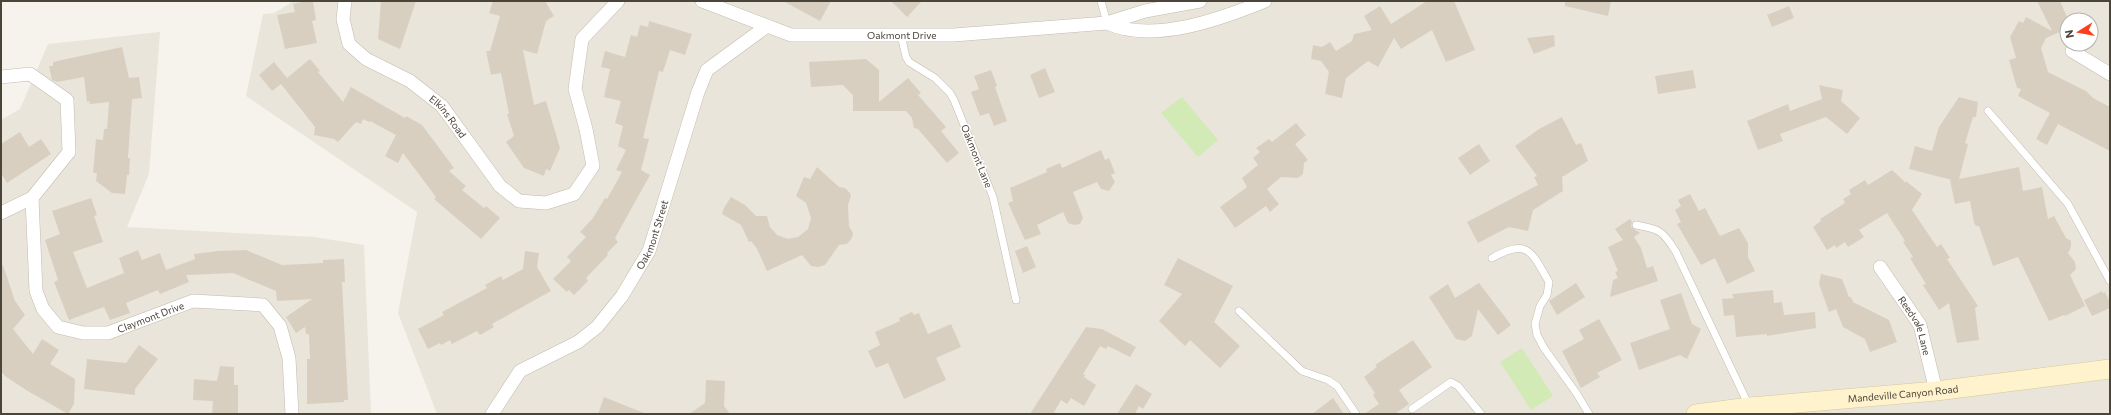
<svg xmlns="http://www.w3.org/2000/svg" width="2111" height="415" font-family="Commissioner,sans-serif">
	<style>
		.residential { fill: #eae5da; fill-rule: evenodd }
		.green { fill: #d2eab5 }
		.building { fill: #d8cfc1 }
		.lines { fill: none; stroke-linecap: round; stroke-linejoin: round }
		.lane-casing { stroke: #c2bbae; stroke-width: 8 }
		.street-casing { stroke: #c2bbae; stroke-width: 14 }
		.secondary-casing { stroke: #d6c79b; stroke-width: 20 }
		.lane { stroke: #fff; stroke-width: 7 }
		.street { stroke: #fff; stroke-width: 13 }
		.secondary { stroke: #fff3cd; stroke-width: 19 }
		.labels { text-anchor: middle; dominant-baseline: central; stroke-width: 3; stroke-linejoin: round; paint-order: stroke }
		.street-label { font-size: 10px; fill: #4b4439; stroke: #fff }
	</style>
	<rect width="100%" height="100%" fill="#f6f3ec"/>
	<!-- residential -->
	<g class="residential">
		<path d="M294,1h1816v413h-1673l-39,-101 19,-101 -171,-116 17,-82 11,-1zM2067,20h24v24h-24z"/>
		<polygon points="160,32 149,174 127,227 314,237 364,245 371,414 1,414 1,120 20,109 48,44"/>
	</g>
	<!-- green -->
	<g class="green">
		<polygon points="1182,97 1218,140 1198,157 1161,113"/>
		<polygon points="1522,348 1553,396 1531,410 1500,362"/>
	</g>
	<!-- building -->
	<g class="building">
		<polygon points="307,1 313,1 316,20 312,21 317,43 285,49 277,15 295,12 293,4"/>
		<polygon points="381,1 416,1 400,49 378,39"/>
		<polygon points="493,1 545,1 554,16 546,21 537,54 523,50 534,105 546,101 560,148 550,171 546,169 544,176 524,168 506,142 514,136 507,114 509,114 501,73 491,75 486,51 490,51 500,16 489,13"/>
		<polygon points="783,1 831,1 820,21"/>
		<polygon points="891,1 922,1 907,17"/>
		<polygon points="1427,1 1454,1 1475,50 1446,62 1432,30 1401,49 1394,38 1378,67 1368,61 1346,78 1342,98 1325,94 1329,72 1321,61 1311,59 1313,45 1322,47 1330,42 1336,51 1352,41 1354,34 1372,30 1364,16 1380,6 1391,24"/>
		<polygon points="1565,1 1611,1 1608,16 1565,6"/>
		<polygon points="2037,1 2060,1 2067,17 2067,29 2046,38 2041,48 2048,72 2086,91 2093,98 2110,107 2110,151 2058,124 2047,145 2036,139 2050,113 2018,96 2021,89 2017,88 2009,60 2016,58 2010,37 2019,21 2023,23 2026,17 2052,31"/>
		<polygon points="1789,6 1794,18 1772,27 1767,15"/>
		<polygon points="649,21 692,34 685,55 670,50 663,72 659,71 643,138 649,139 641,170 650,175 615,238 618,242 607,253 608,255 586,278 588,281 574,295 569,290 567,292 553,279 571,261 567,257 586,237 580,232 593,218 605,198 607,199 622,172 616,170 626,150 618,146 623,126 615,123 621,101 604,97 610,69 601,67 605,51 625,57 631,35 637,37 640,25 648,27"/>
		<polygon points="1554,35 1555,46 1534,54 1527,38"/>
		<polygon points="122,47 129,78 139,77 142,98 132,99 128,158 130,158 129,175 127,175 125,194 112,193 96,181 97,173 93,173 96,139 103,140 104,129 107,129 109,102 90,104 89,101 87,102 84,77 57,82 52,80 49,66 53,66 53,62"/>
		<polygon points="310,59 320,71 318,72 343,102 351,87 405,118 406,116 422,125 454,168 449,171 466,186 462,190 484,208 486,206 500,218 481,239 434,199 436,197 403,153 398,163 385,156 396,135 370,121 369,122 363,119 361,124 356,122 338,142 334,139 314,135 315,127 281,84 272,91 259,75 274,62 287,78"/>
		<polygon points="866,59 879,70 879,102 908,78 921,93 918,95 946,127 941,131 959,153 947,163 918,129 914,128 912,118 906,111 853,111 853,95 843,85 811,87 809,62"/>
		<polygon points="1045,68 1055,92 1039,98 1030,75"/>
		<polygon points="991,70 997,86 995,87 1007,121 994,126 989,113 980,116 971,92 979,89 974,76"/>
		<polygon points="1693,70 1696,88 1658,94 1655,76"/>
		<polygon points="1819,85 1843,90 1841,101 1860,118 1847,134 1826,117 1780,134 1783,141 1758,150 1747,121 1788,104 1790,111 1822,99"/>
		<polygon points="1959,97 1978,102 1976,117 1973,117 1965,143 1968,144 1959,179 2019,167 2023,191 2042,187 2048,219 2054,216 2066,238 2071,241 2071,247 2068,253 2075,262 2076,269 2070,275 2085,306 2065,316 2064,315 2049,321 2018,257 1993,266 1979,226 1976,226 1974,223 1970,201 1955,204 1950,180 1952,180 1909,169 1915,146 1932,151 1939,127"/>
		<polygon points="1562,117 1576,145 1581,143 1588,161 1562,177 1563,191 1533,210 1528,231 1509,227 1478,243 1467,222 1538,185 1534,177 1537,176 1515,146 1539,129"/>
		<polygon points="1296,123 1306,135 1295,144 1308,160 1304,163 1303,174 1298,178 1281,177 1267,189 1279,204 1270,212 1266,206 1235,228 1220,207 1247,187 1242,178 1258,165 1253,158 1260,152 1256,148 1269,139 1272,142"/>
		<polygon points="20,132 29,147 41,139 51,154 7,183 1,173 1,144"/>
		<polygon points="1479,144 1490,161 1470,175 1458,158"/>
		<polygon points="1101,150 1105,160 1109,158 1115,173 1111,175 1115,182 1109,191 1101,189 1097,182 1073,192 1083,218 1080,224 1074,225 1068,223 1063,212 1037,225 1041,234 1025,240 1008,203 1013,201 1010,188 1047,172 1046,169 1060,163 1062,168"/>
		<polygon points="817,167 839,187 845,188 850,193 851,196 848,205 849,226 853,233 852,238 847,244 839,245 825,265 818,267 811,266 802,255 767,271 757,249 751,241 749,242 741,225 722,214 724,208 731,197 745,205 756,216 767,216 770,227 777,235 788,239 798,237 808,229 811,218 806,203 796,196 804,177 810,179"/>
		<polygon points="1892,170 1906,183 1906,181 1922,194 1912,210 1937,247 1941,244 1950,258 1947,259 1978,306 1975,308 1979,340 1957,343 1949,303 1939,310 1923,285 1926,284 1910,258 1913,257 1903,242 1905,241 1887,213 1859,230 1864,237 1848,247 1845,242 1836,248 1835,245 1827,250 1813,227 1821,221 1820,219 1845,203 1843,199 1851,194 1849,190 1865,180 1868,185"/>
		<polygon points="1690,194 1699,211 1705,208 1720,236 1739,228 1748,243 1748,257 1755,271 1727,284 1715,258 1701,265 1677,224 1681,222 1675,210 1681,206 1678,200"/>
		<polygon points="91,198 97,215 94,216 103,242 73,252 87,288 124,273 119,258 138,250 142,260 160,253 166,270 195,259 194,254 218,251 246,250 282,265 323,263 323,260 344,259 345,282 342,282 348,400 344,400 344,402 307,404 307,359 310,359 309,334 306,334 305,327 296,333 286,317 312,299 277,301 276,291 233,273 186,275 189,282 160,294 158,290 126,303 130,313 110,320 104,307 69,320 54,282 58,280 45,240 60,234 52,211"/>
		<polygon points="1630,219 1632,222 1631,227 1640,233 1634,237 1641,248 1647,268 1653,266 1658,281 1610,297 1613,280 1618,278 1615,272 1618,271 1608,247 1623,240 1615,229"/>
		<polygon points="1027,246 1036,267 1023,273 1015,251"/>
		<polygon points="525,251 539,253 537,267 551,291 492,324 494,327 480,335 477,331 452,344 450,340 441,345 440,343 428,349 418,329 444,315 442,312 487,288 485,285 501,276 503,280 523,269"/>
		<polygon points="1178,258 1233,286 1214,322 1240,346 1220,368 1190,340 1185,346 1159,321 1182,294 1164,285"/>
		<polygon points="1,265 3,265 15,301 25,315 13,329 33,354 42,339 59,350 50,364 75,379 74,404 68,414 26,390 5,376 1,371"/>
		<polygon points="1821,274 1842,279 1849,297 1851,297 1853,302 1889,320 1897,342 1870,352 1865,339 1843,327 1836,309 1829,312 1819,284"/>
		<polygon points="1479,283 1511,325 1498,335 1478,309 1472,336 1465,341 1456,339 1429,297 1448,284 1455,298"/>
		<polygon points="1576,283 1585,297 1557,315 1549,301"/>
		<polygon points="1773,290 1774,303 1782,302 1784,315 1815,312 1816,328 1779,334 1767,336 1767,334 1736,337 1734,315 1724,316 1722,299 1734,298 1732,294"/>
		<polygon points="2102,291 2103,293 2105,292 2110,302 2110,308 2092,316 2084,300"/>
		<polygon points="1681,293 1692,324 1701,329 1687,359 1680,355 1639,370 1630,343 1670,329 1660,300"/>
		<polygon points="912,312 914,315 919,313 928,334 951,324 961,347 936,358 946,380 904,399 888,363 876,368 868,351 880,345 875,332 900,321 899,318"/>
		<polygon points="1599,319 1622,360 1597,373 1600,377 1581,388 1562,351 1584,339 1579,330"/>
		<polygon points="1086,327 1102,329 1136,347 1130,357 1108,346 1106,349 1100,346 1083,374 1085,375 1084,377 1096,385 1084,406 1071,398 1067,404 1061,400 1053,414 1030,414"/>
		<polygon points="1413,340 1432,367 1399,390 1409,404 1395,414 1364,414 1379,404 1373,395 1375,393 1364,377 1377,367 1375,365"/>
		<polygon points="139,345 158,359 135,389 135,395 84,389 87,359 126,363"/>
		<polygon points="220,366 234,367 234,385 238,385 238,414 212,414 213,401 193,400 194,379 217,381"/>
		<polygon points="706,380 725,381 724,406 730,414 689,414 705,403"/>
		<polygon points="1136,384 1152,394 1143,409 1139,406 1135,414 1117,414"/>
		<polygon points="604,397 644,413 643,414 598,414"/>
		<polygon points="1333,398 1344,414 1312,414"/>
	</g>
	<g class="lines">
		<defs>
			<g id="lane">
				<polyline points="1101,1 1107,23"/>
				<polyline points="901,35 906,57 909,62 935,78 950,93 954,100 993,197 1016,300"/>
				<polyline points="1988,111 2068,204 2110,281"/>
				<path d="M1636,225c24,4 27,6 40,27l73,154"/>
				<path d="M1492,258c36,-20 39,-7 57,24l-2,13 -7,11 -5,18 2,11 7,13 33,46 12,20"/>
				<polyline points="1239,311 1302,371 1328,380 1337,386 1356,414"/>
				<polyline points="1412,409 1451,382 1458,386 1481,414"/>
			</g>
			<g id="street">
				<path id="s1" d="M345,1l-2,18 6,25 17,15 44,22 32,25 58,80 19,15 27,2 28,-9 19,-28 -7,-37 -11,-40 7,-50 36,-38"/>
				<path id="s2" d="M702,1l89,34h163l153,-12c46,21 114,-4 158,-22"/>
				<polyline points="1107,23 1145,11 1200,1"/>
				<polyline points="2072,51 2110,74"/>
				<polyline points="1,77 30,74 67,100 69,152 32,198 1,213"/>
				<path id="s3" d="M32,198l4,93 7,18 15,18 25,6h25l85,-32 70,4 17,21 9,32 3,56"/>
				<path id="s4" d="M1880,267l40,58 16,66"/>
				<path id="s5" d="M492,414l28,-43 58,-29 19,-15 25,-31 27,-45 49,-159 9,-22 60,-44"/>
			</g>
			<g id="secondary">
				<path id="s6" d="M1696,414l54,-7 186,-16 174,-22"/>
			</g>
		</defs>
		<!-- lane casing -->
		<use href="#lane" class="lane-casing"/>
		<!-- street casing -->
		<use href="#street" class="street-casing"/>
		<!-- secondary casing -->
		<use href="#secondary" class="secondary-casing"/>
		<!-- lane -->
		<use href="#lane" class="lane"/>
		<!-- street -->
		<use href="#street" class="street"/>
		<!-- secondary -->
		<use href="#secondary" class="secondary"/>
	</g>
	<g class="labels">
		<!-- street labels -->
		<g class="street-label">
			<text stroke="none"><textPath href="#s2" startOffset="206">Oakmont Drive</textPath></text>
			<text stroke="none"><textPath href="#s1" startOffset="168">Elkins Road</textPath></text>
			<text transform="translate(977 156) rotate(68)">Oakmont Lane</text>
			<text stroke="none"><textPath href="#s5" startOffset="249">Oakmont Street</textPath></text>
			<text stroke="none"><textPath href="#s3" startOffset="232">Claymont Drive</textPath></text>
			<text stroke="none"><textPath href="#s4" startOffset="69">Reedvale Lane</textPath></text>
			<text stroke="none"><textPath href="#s6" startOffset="208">Mandeville Canyon Road</textPath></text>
		</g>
	</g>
	<!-- border -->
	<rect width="2111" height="415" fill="none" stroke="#4b4439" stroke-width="4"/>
	<!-- north arrow -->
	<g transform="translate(2079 32) rotate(259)"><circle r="19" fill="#ffffff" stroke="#b7b4b0"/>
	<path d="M0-3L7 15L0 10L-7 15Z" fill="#fc3f1d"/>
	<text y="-6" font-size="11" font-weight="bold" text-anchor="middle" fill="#4b4439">N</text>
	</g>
</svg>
